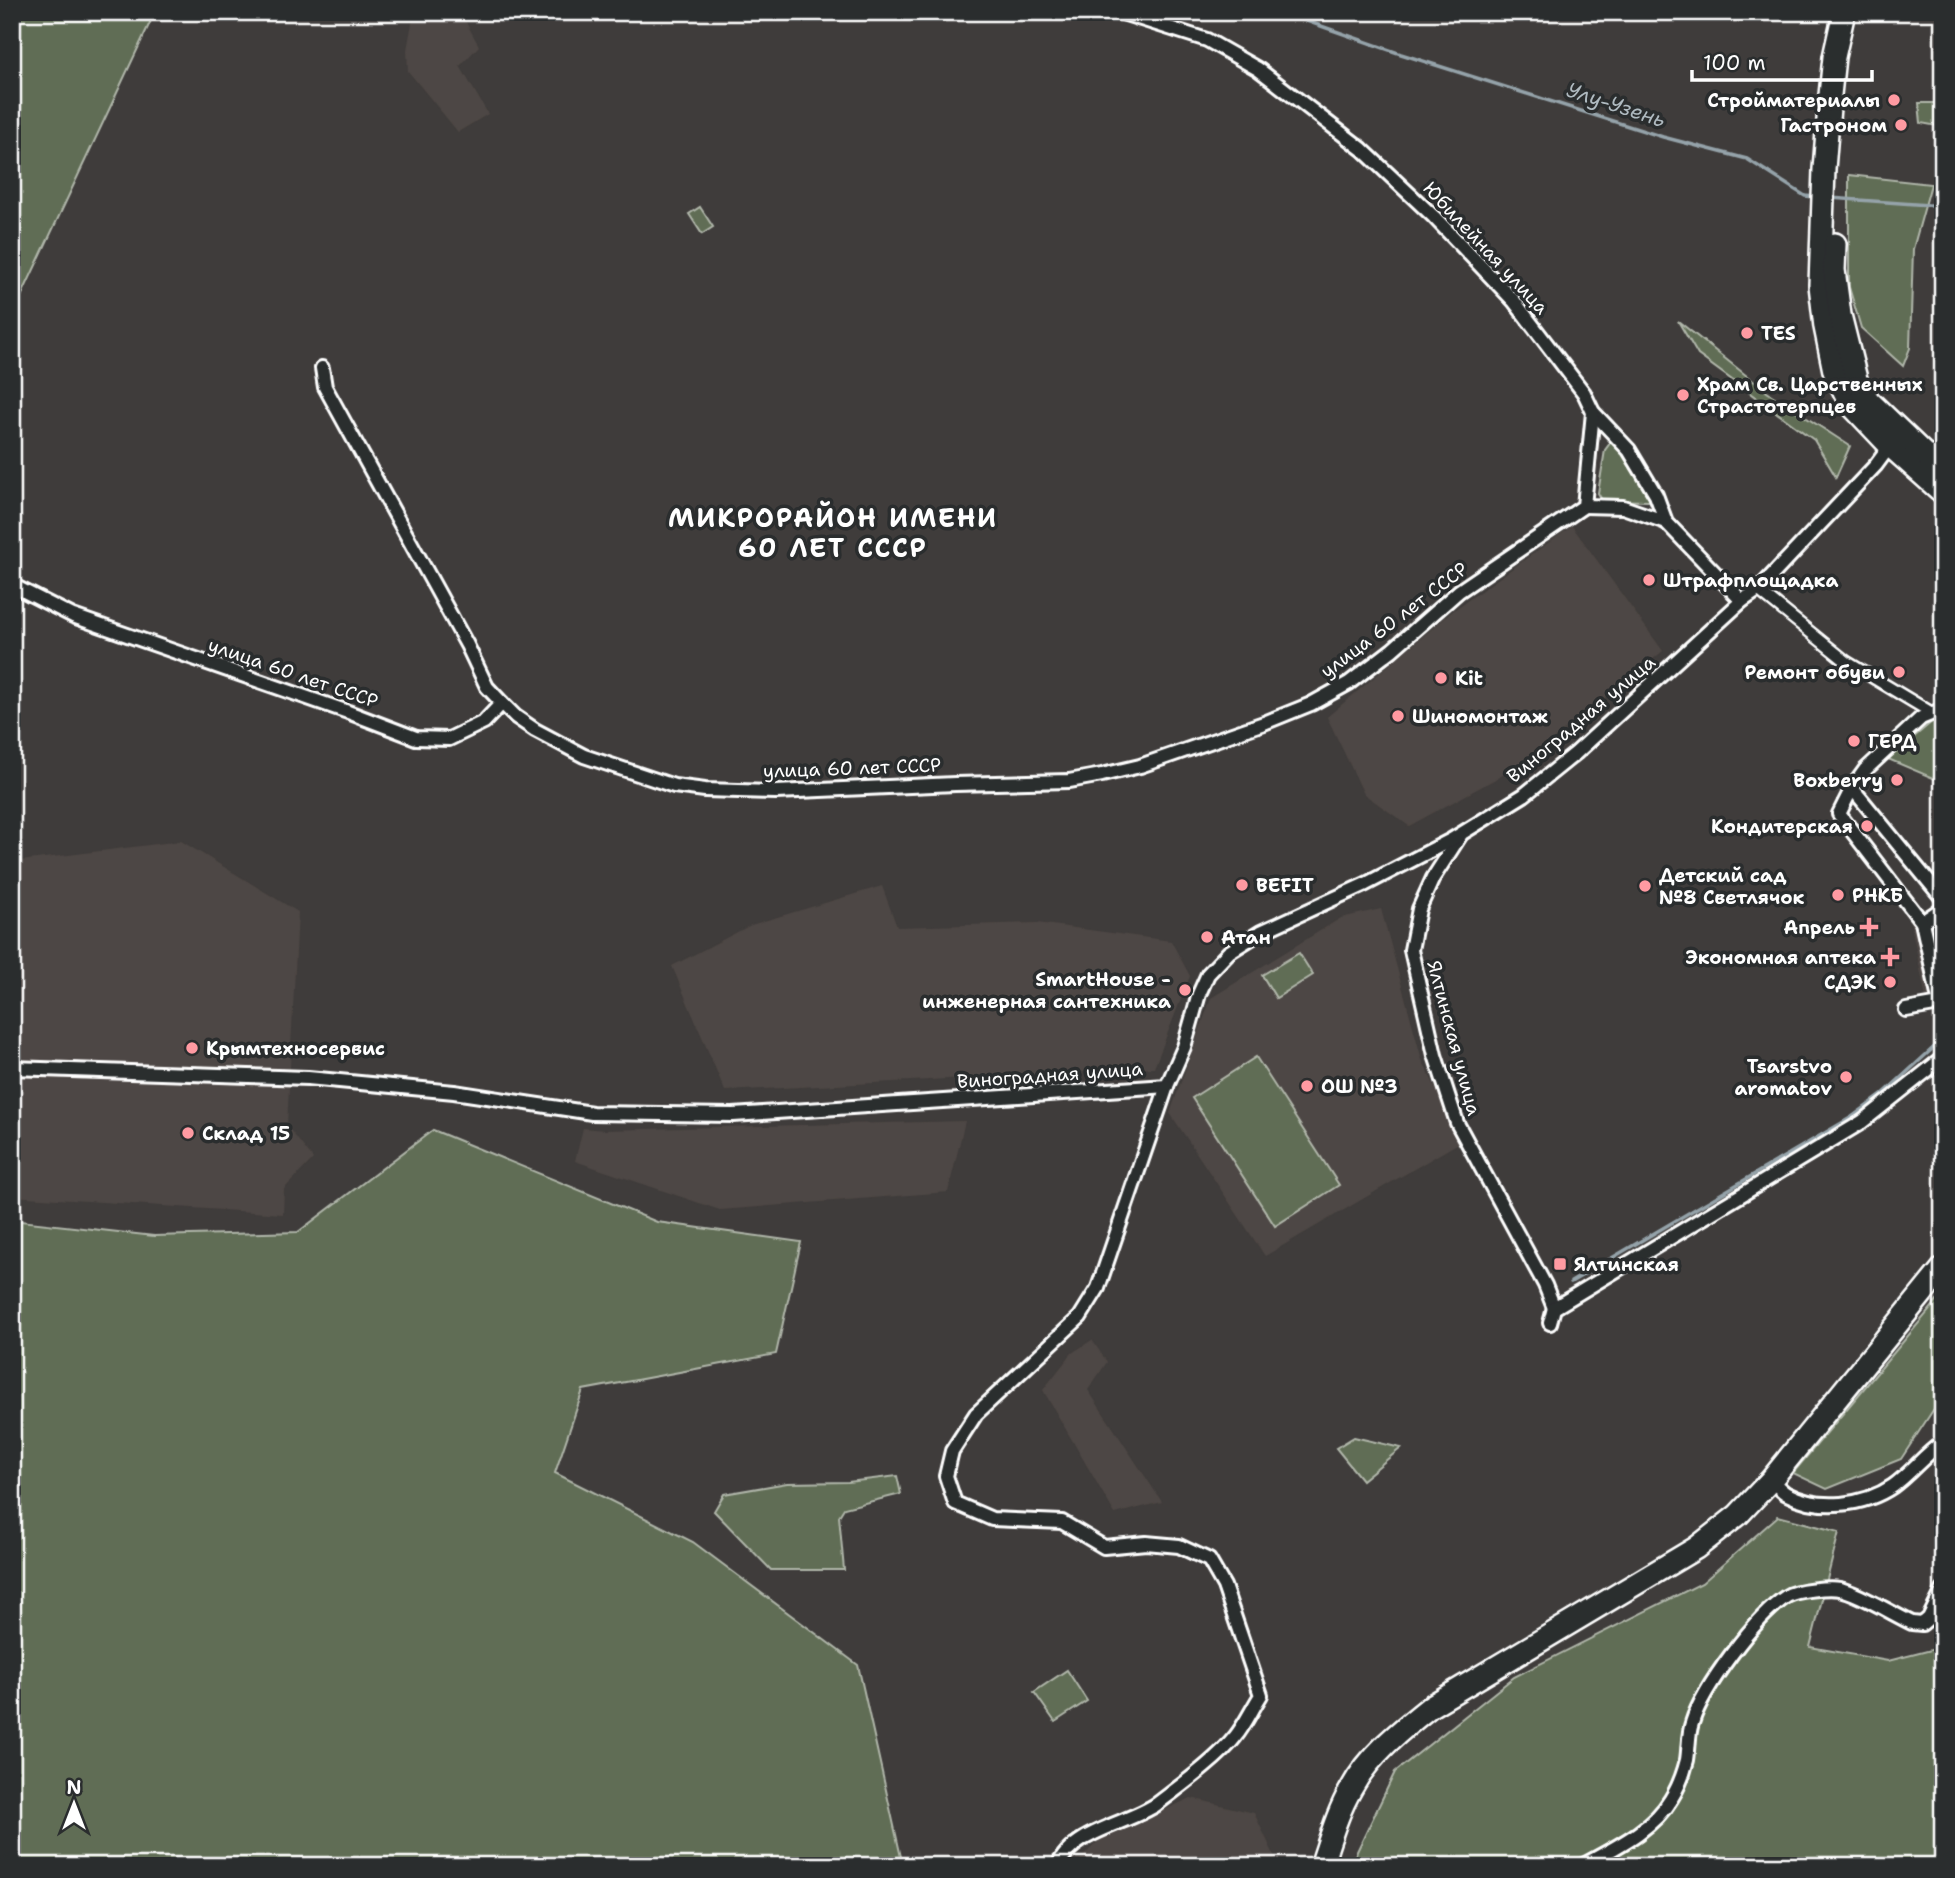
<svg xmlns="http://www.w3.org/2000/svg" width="1955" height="1878" font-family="'Shantell Sans',sans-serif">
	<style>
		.built { fill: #4e4744 }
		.green { fill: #606d54; stroke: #b0b6aa; stroke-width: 2 }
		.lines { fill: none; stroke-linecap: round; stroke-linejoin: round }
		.stream { stroke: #95a3aa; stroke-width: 3.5 }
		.pedestrian-casing { stroke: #fff; stroke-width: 15 }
		.minor-casing { stroke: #fff; stroke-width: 18 }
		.trunk-casing { stroke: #fff; stroke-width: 26 }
		.pedestrian { stroke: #2a2d2e; stroke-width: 10 }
		.minor { stroke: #2a2d2e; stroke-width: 12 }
		.trunk { stroke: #2a2d2e; stroke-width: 21 }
		.poi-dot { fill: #ff9aa2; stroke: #2a2d2e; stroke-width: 2.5 }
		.labels { text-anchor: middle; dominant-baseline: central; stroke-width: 7; stroke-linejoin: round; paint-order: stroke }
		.poi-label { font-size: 19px; font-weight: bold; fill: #fff; stroke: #2a2d2e; text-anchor: start }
		.street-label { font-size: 19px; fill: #fff; stroke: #2a2d2e }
		.water-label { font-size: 21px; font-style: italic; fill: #afbac0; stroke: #2a2d2e }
		.district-label { font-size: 26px; font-weight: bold; letter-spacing: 2px; fill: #fff; stroke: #2a2d2e }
	</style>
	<rect width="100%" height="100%" fill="#3f3c3b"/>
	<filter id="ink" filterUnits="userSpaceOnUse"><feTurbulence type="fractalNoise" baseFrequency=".0143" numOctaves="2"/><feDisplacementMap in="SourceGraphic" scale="14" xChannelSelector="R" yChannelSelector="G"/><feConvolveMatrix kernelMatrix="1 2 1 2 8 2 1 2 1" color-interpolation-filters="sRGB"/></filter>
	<g filter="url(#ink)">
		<!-- built -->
		<g class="built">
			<polygon points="414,12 462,12 462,15 479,46 460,66 488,114 458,132 408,71 407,50"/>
			<polygon points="1572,526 1663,651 1523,764 1409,826 1364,794 1327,717 1454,610"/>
			<polygon points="181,841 298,912 287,1126 313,1159 284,1189 283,1214 12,1196 12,862"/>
			<polygon points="882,886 897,927 1037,923 1171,941 1190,976 1154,1068 725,1091 672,966 751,925"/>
			<polygon points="1943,896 1943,920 1934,926 1943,976 1943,1002 1927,1003 1910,920"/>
			<polygon points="1381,909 1422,1060 1462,1141 1265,1256 1170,1113 1211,998 1341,918"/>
			<polygon points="965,1121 948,1192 720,1210 575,1161 583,1128 605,1130"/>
			<polygon points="1092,1340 1107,1362 1088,1390 1162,1502 1115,1514 1043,1390 1072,1353"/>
			<polygon points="1191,1798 1254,1813 1274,1855 1276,1866 1074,1866 1099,1840"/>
		</g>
		<!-- green -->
		<g class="green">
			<polygon points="12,12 155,12 12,316"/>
			<polygon points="1919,103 1943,103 1943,127 1921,123"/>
			<polygon points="1849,175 1931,184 1913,249 1910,348 1903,366 1861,328 1849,287"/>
			<polygon points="700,207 713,227 702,234 689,214"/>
			<polygon points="1678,321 1767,392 1850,446 1836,477 1814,440 1698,355"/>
			<polygon points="1611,442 1618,444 1654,500 1650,501 1602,500 1598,493 1605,450"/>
			<polygon points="1933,721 1943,725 1943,784 1938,780 1888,759"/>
			<polygon points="1299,953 1313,975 1276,998 1262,975"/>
			<polygon points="1256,1057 1339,1185 1275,1226 1192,1098"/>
			<polygon points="433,1130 657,1222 801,1242 776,1354 583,1390 555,1473 693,1542 858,1665 903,1866 12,1866 12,1220 154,1236 298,1232"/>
			<polygon points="1943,1294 1943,1395 1901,1459 1827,1489 1793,1473"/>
			<polygon points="1354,1437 1401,1448 1362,1480 1336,1448"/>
			<polygon points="897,1476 901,1494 844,1508 839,1516 844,1570 771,1570 714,1511 724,1494 787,1483 848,1482"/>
			<polygon points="1778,1516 1839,1532 1810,1647 1888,1661 1943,1647 1943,1859 1937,1866 1350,1866 1395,1772 1514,1677 1702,1583"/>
			<polygon points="1067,1670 1087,1701 1055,1722 1034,1692"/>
		</g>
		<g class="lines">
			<!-- stream -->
			<g class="stream">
				<polyline points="1281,12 1401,54 1663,137 1747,159 1805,196 1815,197"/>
				<polyline points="1830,198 1943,206"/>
				<polyline points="1571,1282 1852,1117 1882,1095 1943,1039"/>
			</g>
			<defs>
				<polyline id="pedestrian" points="1758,590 1847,662 1932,713"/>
				<g id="minor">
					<polyline points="1119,12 1207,40 1258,69 1362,149 1434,217 1514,301 1584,393 1593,412 1629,450 1656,495 1666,522 1742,601"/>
					<polyline points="322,368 325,387 467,645 487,687 502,703"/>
					<polyline points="1584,506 1623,507 1666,522"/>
					<polyline points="12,585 73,616 348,712 416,738 449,739 484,722 502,703 516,717 535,730 584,756 674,786 705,790 776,792 955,784 1069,781 1102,775 1140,766 1264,723 1311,704 1349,683 1392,650 1459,591 1584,506 1593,412"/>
					<polyline points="1852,788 1943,899"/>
					<polyline points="1460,836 1433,878 1419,909 1411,950 1435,1055 1457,1123 1545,1285 1554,1308"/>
					<polyline points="1922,922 1943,908"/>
					<polyline points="1906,1010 1940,1004 1922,922 1839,814 1852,788 1865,770 1921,718 1943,709"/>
					<polyline points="12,1068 308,1078 454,1092 592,1113 733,1115 1167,1086 1184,1047 1199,994 1208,974 1229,952 1261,932 1366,884 1451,840 1524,795 1576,753 1742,601 1758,590 1876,465 1893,442"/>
					<polyline points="1550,1323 1554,1308 1862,1122 1943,1058"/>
					<path d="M1771,1480c5,4 10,11 16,14 32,17 77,12 106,-8 18,-13 31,-31 50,-44"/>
					<path d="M1058,1866c14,-35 70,-42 99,-62 22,-17 62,-46 78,-67 10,-12 17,-28 26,-42l-37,-109 -15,-26 -30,-14 -33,-3 -42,4 -42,-25 -70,-3 -37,-16 -9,-27 6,-25 24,-37 104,-97 18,-29 69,-202"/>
					<path d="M1582,1866c32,-18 70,-35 89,-67 7,-11 13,-27 16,-39 2,-12 1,-26 5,-37 11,-36 64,-107 95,-127 9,-6 42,-9 53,-7 19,4 53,25 72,34l10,1 7,-6 14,-28"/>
					<polyline points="1940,1866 1943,1864"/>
				</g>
				<g id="trunk">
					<polyline points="1844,12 1834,57 1830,95 1824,169 1820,285 1825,327 1834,371 1851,405 1890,446 1943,493"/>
					<polyline points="1835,244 1834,270 1840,315 1857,383 1869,401 1943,472"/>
					<path d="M1321,1866c9,-26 16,-53 30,-77 18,-34 50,-59 80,-83l265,-158 42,-33 33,-35 172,-212"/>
				</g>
			</defs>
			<!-- pedestrian casing -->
			<use href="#pedestrian" class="pedestrian-casing"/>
			<!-- minor casing -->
			<use href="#minor" class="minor-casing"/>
			<!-- trunk casing -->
			<use href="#trunk" class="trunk-casing"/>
			<!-- pedestrian -->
			<use href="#pedestrian" class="pedestrian"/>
			<!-- minor -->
			<use href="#minor" class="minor"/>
			<!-- trunk -->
			<use href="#trunk" class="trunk"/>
		</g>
	</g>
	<!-- markers -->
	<g class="poi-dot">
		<circle cx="1894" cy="100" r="7"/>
		<circle cx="1901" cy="125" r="7"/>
		<circle cx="1747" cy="333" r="7"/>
		<circle cx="1683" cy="395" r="7"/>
		<circle cx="1649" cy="580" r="7"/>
		<circle cx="1899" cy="672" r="7"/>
		<circle cx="1441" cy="678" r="7"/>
		<circle cx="1398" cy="716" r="7"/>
		<circle cx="1854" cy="741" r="7"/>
		<circle cx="1897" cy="780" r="7"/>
		<circle cx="1867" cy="826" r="7"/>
		<circle cx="1242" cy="885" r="7"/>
		<circle cx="1645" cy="886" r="7"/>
		<circle cx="1838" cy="895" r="7"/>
		<path d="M1865.5 916.5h7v7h7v7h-7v7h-7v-7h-7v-7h7z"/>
		<circle cx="1207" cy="937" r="7"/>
		<path d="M1886.5 946.5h7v7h7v7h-7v7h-7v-7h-7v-7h7z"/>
		<circle cx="1890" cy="982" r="7"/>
		<circle cx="1185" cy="990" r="7"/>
		<circle cx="192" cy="1048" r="7"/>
		<circle cx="1846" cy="1077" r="7"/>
		<circle cx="1307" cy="1086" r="7"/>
		<circle cx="188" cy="1133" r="7"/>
		<rect x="1553" y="1257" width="14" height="14" rx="3.5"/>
	</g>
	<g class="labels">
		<!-- poi labels -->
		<g class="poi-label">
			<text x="1880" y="100" text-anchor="end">Стройматериалы</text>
			<text x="1887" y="125" text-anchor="end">Гастроном</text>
			<text x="1761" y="333">TES</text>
			<text x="1697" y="384">Храм Св. Царственных<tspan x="1697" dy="22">Страстотерпцев</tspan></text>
			<text x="1663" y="580">Штрафплощадка</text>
			<text x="1885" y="672" text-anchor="end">Ремонт обуви</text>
			<text x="1455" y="678">Kit</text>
			<text x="1412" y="716">Шиномонтаж</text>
			<text x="1868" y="741">ГЕРД</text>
			<text x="1883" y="780" text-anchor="end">Boxberry</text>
			<text x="1853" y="826" text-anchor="end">Кондитерская</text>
			<text x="1659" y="875">Детский сад<tspan x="1659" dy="22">№8 Светлячок</tspan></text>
			<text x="1256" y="885">BEFIT</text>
			<text x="1852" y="895">РНКБ</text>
			<text x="1855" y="927" text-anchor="end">Апрель</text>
			<text x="1221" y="937">Атан</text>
			<text x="1876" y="957" text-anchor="end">Экономная аптека</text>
			<text x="1171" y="979" text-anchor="end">SmartHouse -<tspan x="1171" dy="22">инженерная сантехника</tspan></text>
			<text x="1876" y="982" text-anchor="end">СДЭК</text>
			<text x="206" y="1048">Крымтехносервис</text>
			<text x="1832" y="1066" text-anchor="end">Tsarstvo<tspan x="1832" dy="22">aromatov</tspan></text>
			<text x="1321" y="1086">ОШ №3</text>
			<text x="202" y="1133">Склад 15</text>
			<text x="1574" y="1264">Ялтинская</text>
		</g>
		<!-- street labels -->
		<g class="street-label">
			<text transform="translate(1486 248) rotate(47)">Юбилейная улица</text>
			<text transform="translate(1394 620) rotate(-37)">улица 60 лет СССР</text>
			<text transform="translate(293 673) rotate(19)">улица 60 лет СССР</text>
			<text transform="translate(1581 719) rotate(-40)">Виноградная улица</text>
			<text transform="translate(852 768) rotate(-2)">улица 60 лет СССР</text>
			<text transform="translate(1454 1038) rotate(75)">Ялтинская улица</text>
			<text transform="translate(1050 1075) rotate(-4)">Виноградная улица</text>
		</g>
		<!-- water labels -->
		<g class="water-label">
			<text transform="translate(1616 105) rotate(18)">Улу-Узень</text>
		</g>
		<!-- district labels -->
		<g class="district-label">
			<text x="833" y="517">МИКРОРАЙОН ИМЕНИ<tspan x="833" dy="30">60 ЛЕТ СССР</tspan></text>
		</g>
	</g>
	<!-- margin -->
	<rect width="1955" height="1878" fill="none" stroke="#2a2d2e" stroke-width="42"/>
	<rect x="21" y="21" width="1913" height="1836" fill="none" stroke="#fff" stroke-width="2.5" filter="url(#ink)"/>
	<!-- north arrow -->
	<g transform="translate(74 1804)" stroke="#2a2d2e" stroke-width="5" paint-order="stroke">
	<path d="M0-5L12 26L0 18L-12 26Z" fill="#ffffff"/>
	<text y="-10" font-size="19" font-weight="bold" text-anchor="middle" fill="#ffffff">N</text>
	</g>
	<!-- scale -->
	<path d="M1692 70v10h180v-10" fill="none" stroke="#ffffff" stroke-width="3.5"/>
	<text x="1703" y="70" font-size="21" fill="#ffffff" stroke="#2a2d2e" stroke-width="5" paint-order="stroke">100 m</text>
</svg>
